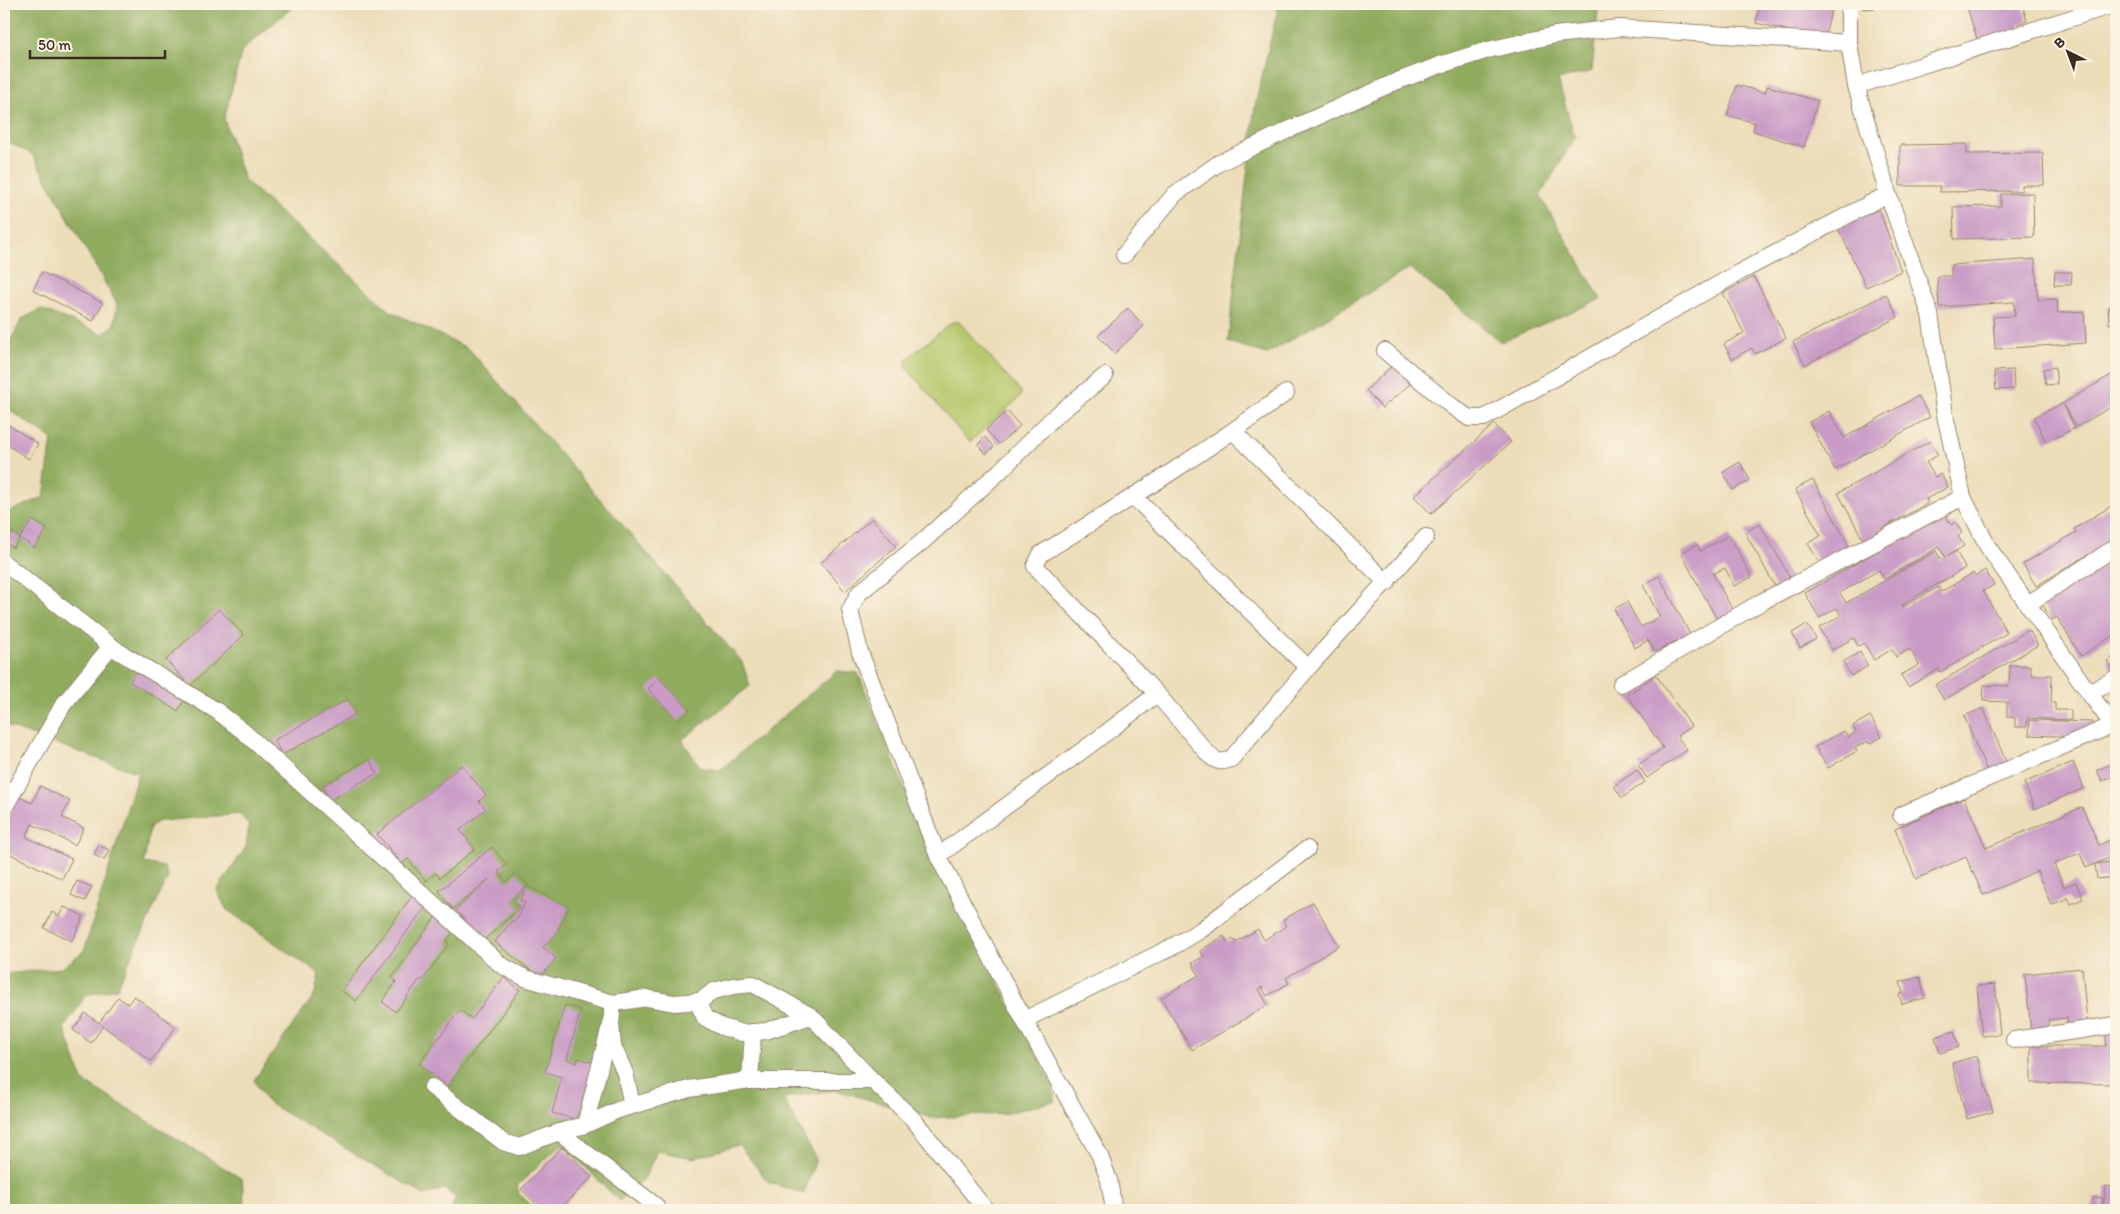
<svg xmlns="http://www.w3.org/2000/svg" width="2120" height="1214" font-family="Itim,sans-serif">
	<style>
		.green { fill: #b6c76a; stroke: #787844 }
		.forest { fill: #90ac5e; stroke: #666b3e }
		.building { fill: #c99bc6; fill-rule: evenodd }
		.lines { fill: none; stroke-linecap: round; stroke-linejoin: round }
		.street-casing { stroke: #94846c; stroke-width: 18 }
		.street { stroke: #fff; stroke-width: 16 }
	</style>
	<rect width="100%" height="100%" fill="#fcf5e5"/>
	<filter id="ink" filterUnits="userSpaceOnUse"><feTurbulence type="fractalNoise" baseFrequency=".02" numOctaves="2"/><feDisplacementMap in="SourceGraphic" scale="10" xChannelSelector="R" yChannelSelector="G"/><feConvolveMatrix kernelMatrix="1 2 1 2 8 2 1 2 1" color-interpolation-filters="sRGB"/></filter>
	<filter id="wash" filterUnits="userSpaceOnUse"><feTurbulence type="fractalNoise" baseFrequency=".0096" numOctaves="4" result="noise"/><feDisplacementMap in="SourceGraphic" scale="20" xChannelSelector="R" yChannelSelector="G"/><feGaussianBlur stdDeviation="1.12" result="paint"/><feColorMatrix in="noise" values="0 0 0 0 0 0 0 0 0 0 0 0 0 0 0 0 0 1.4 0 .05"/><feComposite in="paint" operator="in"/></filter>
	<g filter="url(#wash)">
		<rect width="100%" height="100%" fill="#ecddb9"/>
		<!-- green -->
		<polygon class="green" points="952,322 959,322 1021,392 1020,397 971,441 966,439 907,368 906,360"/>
		<!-- forest -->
		<g class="forest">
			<polygon points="4,4 296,4 242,50 224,119 244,180 390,311 469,349 742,662 750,686 682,740 701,768 720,770 837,671 858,673 933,859 1054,1087 1055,1101 1003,1114 932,1118 836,1090 783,1098 816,1159 804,1194 768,1182 739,1145 693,1158 657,1151 645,1177 619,1201 562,1144 517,1186 519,1194 537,1210 450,1210 456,1198 444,1189 424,1195 267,1102 254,1080 315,994 319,974 226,909 217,890 246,847 249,825 240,814 159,821 150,827 144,863 164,867 168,877 117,988 86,995 64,1028 83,1081 242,1179 245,1210 4,1210 4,974 62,968 84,951 138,773 4,725 4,514 44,497 52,439 4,406 4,353 22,319 41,309 103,334 114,325 117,304 32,154 4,140"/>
			<polygon points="1279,4 1689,4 1690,9 1598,10 1592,71 1558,80 1575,138 1540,196 1601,299 1501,342 1410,268 1267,354 1228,342 1255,106"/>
		</g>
		<g id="blocks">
			<!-- building -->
			<g class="building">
				<polygon points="1760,4 1833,4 1824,39 1756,23"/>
				<polygon points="1863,4 1874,4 1875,8 1863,9"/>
				<polygon points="1966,4 2022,4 2027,21 2018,24 2020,32 1979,45"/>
				<polygon points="1737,85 1765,93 1767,86 1818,101 1804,147 1753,131 1755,123 1727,115"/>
				<polygon points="1967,144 1967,154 2043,153 2044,185 2022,185 2022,191 1940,192 1940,186 1900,186 1900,145"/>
				<polygon points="2033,193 2034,237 1954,239 1953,207 2001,206 2001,194"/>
				<polygon points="1879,209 1901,271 1866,287 1838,228"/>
				<polygon points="2035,259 2038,300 2057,299 2058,313 2084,311 2086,343 1995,349 1993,317 2015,316 2014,302 1939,307 1937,276 1951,276 1951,265"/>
				<polygon points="42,272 103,303 93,321 33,290"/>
				<polygon points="2055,272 2072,272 2071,285 2054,285"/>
				<polygon points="1754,277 1786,338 1755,354 1752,348 1732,359 1724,344 1744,333 1723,293"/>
				<polygon points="1886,294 1898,317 1805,365 1793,342"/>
				<polygon points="2116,306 2116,324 2109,324 2108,307"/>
				<polygon points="1128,308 1144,326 1115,353 1098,336"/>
				<polygon points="1393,365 1410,384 1382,408 1366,390"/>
				<polygon points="2055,367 2057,384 2046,385 2043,369"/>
				<polygon points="2013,370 2014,389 1996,390 1994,371"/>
				<polygon points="2116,372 2116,404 2077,427 2064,405 2075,428 2046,442 2034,417 2064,403"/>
				<polygon points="1918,396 1930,417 1835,470 1809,422 1829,411 1844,438"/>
				<polygon points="1007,411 1020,426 999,444 986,430"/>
				<polygon points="4,422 38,444 29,459 4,443"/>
				<polygon points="1494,424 1511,442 1431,514 1414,496"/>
				<polygon points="985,437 994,447 986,454 978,444"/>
				<polygon points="1930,441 1938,455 1926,462 1935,477 1941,474 1948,487 1926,499 1928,503 1881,529 1884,535 1866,545 1838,493"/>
				<polygon points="1740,462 1750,480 1733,490 1723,472"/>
				<polygon points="1813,480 1852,551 1822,567 1808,543 1821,536 1795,489"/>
				<polygon points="2116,503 2116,543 2092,558 2089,554 2036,586 2023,564 2076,532 2074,529"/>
				<path d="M1944,512l7,13 4,-3 7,11 -4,3 6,10 -17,10 9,-5 9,17 -63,37 1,2 35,-20 3,5 32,-19 2,3 10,-6 9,15 -11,6 24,42 -67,39 -1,-3 -31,18 -7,-12 18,-10 -9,-16 -14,8 -4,-8 -18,11 -10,-17 -6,3 -4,-8 -22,12 -13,-22 22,-12 -4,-8 -18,10 -14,-25zM1939,547l6,10 -4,3 -5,-9 -90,52 -6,-10 39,-23 5,9z"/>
				<polygon points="872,518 896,546 845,591 821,563"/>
				<polygon points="33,520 47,529 34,548 20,538 13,548 5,542 12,532 20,538"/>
				<polygon points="1760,524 1793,583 1778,592 1745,532"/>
				<polygon points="1729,535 1752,577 1734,586 1725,568 1713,574 1736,616 1720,625 1681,553 1697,544 1701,551"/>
				<polygon points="2116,553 2116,634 2081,656 2057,617 2052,620 2039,599"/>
				<polygon points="1659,576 1693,640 1678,649 1674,642 1655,652 1648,640 1635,648 1614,609 1627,602 1641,627 1660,617 1643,585"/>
				<polygon points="219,609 244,635 190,686 166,660"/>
				<polygon points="1807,624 1816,639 1800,648 1792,633"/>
				<polygon points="2029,630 2038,645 1944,700 1935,685"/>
				<polygon points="1860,652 1868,666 1851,676 1843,662"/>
				<polygon points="2116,655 2116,678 2107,661"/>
				<polygon points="2010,665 2031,666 2031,675 2052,675 2051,703 2055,703 2055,710 2071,710 2071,720 2028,718 2027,727 2015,727 2015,718 2007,717 2007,702 1983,701 1984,685 2009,686"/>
				<polygon points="138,668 186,697 178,711 130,682"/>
				<polygon points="1656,675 1691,726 1677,736 1687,750 1647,778 1638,765 1663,748 1627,695"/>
				<polygon points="659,678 690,710 678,721 648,689"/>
				<polygon points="348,699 356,714 282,755 274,740"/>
				<polygon points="1983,708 2009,768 1989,776 1964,716"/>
				<polygon points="1870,716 1882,737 1869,744 1868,741 1855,748 1857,751 1828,768 1815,747 1844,731 1848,737 1856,732 1853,726"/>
				<polygon points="2030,720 2092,722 2092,733 2085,737 2029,735"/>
				<polygon points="369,759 377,773 330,800 322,786"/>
				<polygon points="2073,762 2084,788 2035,809 2024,783"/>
				<polygon points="2116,762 2116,775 2102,781 2097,770"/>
				<polygon points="462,765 486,795 479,801 486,809 460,830 475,849 440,878 436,873 426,881 408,859 402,864 377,834"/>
				<polygon points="1637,770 1645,782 1622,798 1614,786"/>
				<polygon points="40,786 70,801 62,817 84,828 75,845 32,824 26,837 72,859 62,879 4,851 4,825 17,796 32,803"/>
				<polygon points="1964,798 1986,848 2082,807 2099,845 2116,837 2116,855 2095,864 2116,861 2116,877 2097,879 2095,864 2086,868 2080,853 2054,864 2064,887 2076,882 2083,899 2071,904 2068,898 2051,905 2037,871 1983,895 1966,857 1916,879 1895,829"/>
				<polygon points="99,845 109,850 104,860 94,855"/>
				<polygon points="492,847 507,865 498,872 507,882 517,873 528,885 512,899 520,908 484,940 456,910 489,879 453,909 439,891"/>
				<polygon points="77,881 92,887 85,901 71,895"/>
				<polygon points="527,886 569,907 555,936 543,947 556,958 540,978 495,942 511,922 518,918 525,902 520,900"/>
				<polygon points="413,895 426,906 356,1001 342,991"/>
				<polygon points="1313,902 1339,946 1286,978 1289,983 1267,996 1262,987 1259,989 1268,1005 1192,1050 1161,998 1199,975 1192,963 1204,956 1200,951 1224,936 1227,942 1233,939 1236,942 1258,929 1264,940 1286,926 1283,920"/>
				<polygon points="64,907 84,916 72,941 44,928 52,912 59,916"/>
				<polygon points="436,916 455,930 446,942 449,944 422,981 420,979 396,1012 382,1002 396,982 392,978"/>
				<polygon points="2082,968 2087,1023 2068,1025 2067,1018 2048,1020 2049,1030 2031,1032 2025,974"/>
				<polygon points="504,977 520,990 448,1086 419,1064 460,1010 472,1019"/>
				<polygon points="1920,977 1925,998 1902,1004 1899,994 1903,993 1900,982"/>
				<polygon points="1995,984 2000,1034 1982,1036 1977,986"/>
				<polygon points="134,996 176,1027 151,1061 103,1026 91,1043 73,1030 85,1013 99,1023 118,997 128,1004"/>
				<polygon points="565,1005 581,1010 567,1059 577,1063 578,1058 594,1063 578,1120 552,1113 562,1077 545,1072"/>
				<polygon points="2106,1030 2116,1030 2116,1084 2031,1083 2031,1046 2106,1046"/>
				<polygon points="1954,1031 1959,1047 1940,1053 1935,1037"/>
				<polygon points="1977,1056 1993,1112 1967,1119 1952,1063"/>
				<polygon points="562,1147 592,1177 559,1210 542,1210 521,1189"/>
				<polygon points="2106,1186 2116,1187 2116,1209 2103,1208"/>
				<polygon points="2094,1197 2103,1198 2101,1210 2092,1210"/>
			</g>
		</g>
	</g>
	<g filter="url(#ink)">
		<use href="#blocks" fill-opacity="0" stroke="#94846c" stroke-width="1"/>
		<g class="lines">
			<defs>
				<g id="street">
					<polyline points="1849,4 1849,43 1856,86 1888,194 1930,314 1945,415 1963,497 1988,547 2089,693 2116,729"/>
					<polyline points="1856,86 2116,4"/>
					<polyline points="1124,255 1175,194 1219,163 1286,131 1395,82 1440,65 1488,50 1555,35 1619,28 1849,43"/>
					<polyline points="1385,351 1453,407 1469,418 1484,418 1740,272 1888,194"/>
					<polyline points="1105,376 1053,418 1000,471 922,542 859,593 850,610 860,652 938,856 1024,1020 1099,1154 1109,1180 1114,1210"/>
					<path d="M1286,393c-79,58 -162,110 -245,161l-6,12 122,128 52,61c8,7 12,8 22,4l77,-91 118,-131"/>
					<polyline points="1233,431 1387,583"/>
					<polyline points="1134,497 1308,668"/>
					<polyline points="4,563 118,651 217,711 244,732 501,965 525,978 613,1003 647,998 674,1003 700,1001 714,991 733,986 753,984 811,1016 873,1081"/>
					<polyline points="2028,604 2116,547"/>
					<polyline points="1621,684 1763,601 1963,497"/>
					<polyline points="2089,693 2116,678"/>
					<polyline points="4,808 63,705 111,646"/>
					<polyline points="1901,815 2113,725"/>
					<polyline points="938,856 1094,742 1157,694"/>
					<polyline points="697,1001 705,1018 722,1027 742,1033 766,1031 811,1016"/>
					<polyline points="613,1003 611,1024 613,1046 625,1073 632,1105"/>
					<polyline points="1024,1020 1172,947 1201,930 1307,849"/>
					<polyline points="2014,1040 2116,1025"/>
					<polyline points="750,1081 753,1032"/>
					<polyline points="432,1087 503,1142 519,1147 559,1132 585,1125 618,1110 689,1089 743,1081 873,1081 913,1119 986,1210"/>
					<polyline points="585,1125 609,1030"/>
					<polyline points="559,1132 656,1206"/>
				</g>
			</defs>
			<!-- street casing -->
			<use href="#street" class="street-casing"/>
			<!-- street -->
			<use href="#street" class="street"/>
		</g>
	</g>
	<!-- margin -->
	<rect width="2120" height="1214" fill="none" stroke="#fcf5e5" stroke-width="20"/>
	<!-- north arrow -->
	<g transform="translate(2068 52) rotate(318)" stroke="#fcf5e5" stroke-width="4" paint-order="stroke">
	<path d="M0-4L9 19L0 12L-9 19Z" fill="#3b2a1e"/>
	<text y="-8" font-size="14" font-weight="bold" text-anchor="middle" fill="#3b2a1e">B</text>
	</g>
	<!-- scale -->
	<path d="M30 50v8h135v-8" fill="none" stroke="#3b2a1e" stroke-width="2.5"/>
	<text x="38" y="50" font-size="15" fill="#3b2a1e" stroke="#fcf5e5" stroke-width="4" paint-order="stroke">50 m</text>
</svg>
